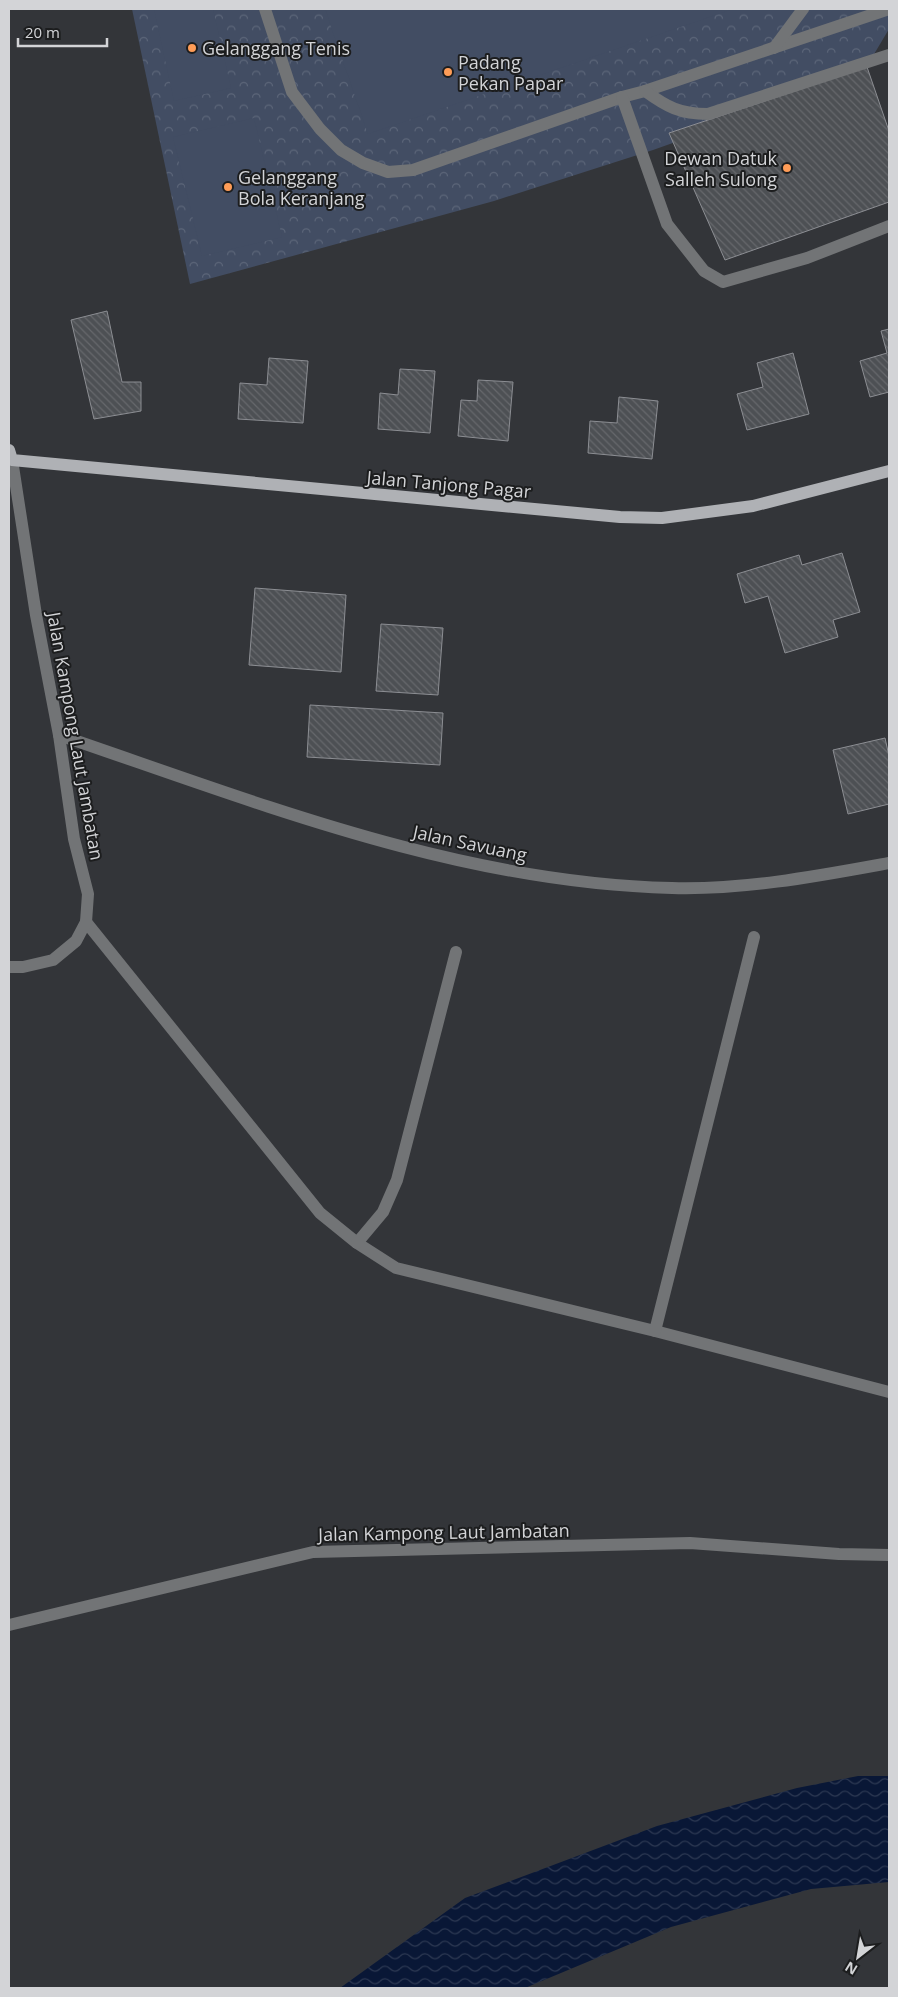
<svg xmlns="http://www.w3.org/2000/svg" width="898" height="1997" font-family="'Open Sans',sans-serif">
	<style>
		.forest { fill: url(#forest-crowns) }
		.pitch { fill: #424d63 }
		.water { fill: url(#water-waves) }
		.building { fill: url(#building-back-hatch); stroke: #8c8e93 }
		.lines { fill: none; stroke-linecap: round; stroke-linejoin: round }
		.minor { stroke: #727476; stroke-width: 12 }
		.major { stroke: #afb1b5; stroke-width: 12 }
		.poi-dot { fill: #fe9c57; stroke: #1c1d1e; stroke-width: 2 }
		.labels { text-anchor: middle; dominant-baseline: central; stroke-width: 4; stroke-linejoin: round; paint-order: stroke }
		.poi-label { font-size: 18px; fill: #d3d4d7; stroke: #1c1d1e; text-anchor: start }
		.street-label { font-size: 18px; fill: #d3d4d7; stroke: #1c1d1e }
	</style>
	<defs>
		<pattern id="forest-crowns" width="20" height="18" patternUnits="userSpaceOnUse" patternTransform="scale(1.25)"><rect width="20" height="18" fill="#424d63"/><path d="M2 6a3 3 0 1 1 6 0M12 15a3 3 0 1 1 6 0" fill="none" stroke="#5c6679"/></pattern>
		<pattern id="water-waves" width="16" height="10" patternUnits="userSpaceOnUse" patternTransform="scale(1.25)"><rect width="16" height="10" fill="#091736"/><path d="M0 5q4-4 8 0t8 0" fill="none" stroke="#2c3852"/></pattern>
		<pattern id="building-back-hatch" width="6" height="6" patternUnits="userSpaceOnUse" patternTransform="scale(1.25)"><rect width="6" height="6" fill="#4d5054"/><path d="M-1 5l2 2M0 0l6 6M5-1l2 2" fill="none" stroke="#66686c"/></pattern>
	</defs>
	<rect width="100%" height="100%" fill="#333539"/>
	<!-- forest -->
	<polygon class="forest" points="132,9 889,9 889,29 861,76 653,150 494,201 190,284"/>
	<!-- pitch -->
	<g class="pitch">
		<polygon points="154,9 213,9 231,88 174,101"/>
		<polygon points="325,9 733,9 368,134"/>
		<polygon points="254,118 282,237 202,256 173,137"/>
	</g>
	<!-- water -->
	<polygon class="water" points="858,1776 889,1776 889,1882 811,1889 671,1927 525,1988 340,1988 465,1898 657,1826 797,1788"/>
	<!-- building -->
	<g class="building">
		<polygon points="867,67 889,131 889,202 725,260 669,133"/>
		<polygon points="107,311 122,382 141,382 141,411 94,419 71,320"/>
		<polygon points="889,329 889,392 870,397 860,361 887,353 881,331"/>
		<polygon points="793,353 809,414 747,430 737,394 763,387 757,363"/>
		<polygon points="269,358 308,361 303,423 238,419 240,383 267,385"/>
		<polygon points="400,369 435,371 430,433 378,429 380,393 398,395"/>
		<polygon points="478,380 513,382 508,441 458,436 461,400 477,401"/>
		<polygon points="619,397 658,401 652,459 588,453 590,421 617,423"/>
		<polygon points="842,553 860,612 833,620 838,637 785,653 768,596 745,603 737,574 799,555 802,565"/>
		<polygon points="255,588 346,595 341,672 249,665"/>
		<polygon points="381,624 443,628 438,695 376,691"/>
		<polygon points="310,705 443,713 440,765 307,757"/>
		<polygon points="885,738 889,756 889,804 848,814 833,750"/>
	</g>
	<g class="lines">
		<!-- minor -->
		<g class="minor">
			<polyline points="265,9 292,92 320,129 341,150 363,163 388,172 413,170 622,97 645,91 889,9"/>
			<polyline points="774,48 803,9"/>
			<path d="M645,91c22,16 35,23 63,23l181,-59"/>
			<polyline points="622,97 667,224 704,271 723,282 807,258 889,226"/>
			<path d="M59,735c200,68 400,148 613,153 73,2 146,-12 217,-25"/>
			<polyline points="86,922 320,1213 357,1243 396,1268 655,1331 889,1392"/>
			<polyline points="9,967 23,967 53,960 76,941 86,922 88,894 74,839 59,735 36,615 12,460"/>
			<polyline points="357,1243 383,1212 397,1180 456,952"/>
			<polyline points="655,1331 754,937"/>
			<polyline points="9,1625 313,1552 690,1543 839,1554 889,1555"/>
		</g>
		<!-- major -->
		<polyline class="major" points="9,450 12,460 620,517 662,518 753,506 889,471"/>
	</g>
	<!-- markers -->
	<g class="poi-dot">
		<circle cx="192" cy="48" r="5"/>
		<circle cx="448" cy="72" r="5"/>
		<circle cx="787" cy="168" r="5"/>
		<circle cx="228" cy="187" r="5"/>
	</g>
	<g class="labels">
		<!-- poi labels -->
		<g class="poi-label">
			<text x="202" y="48">Gelanggang Tenis</text>
			<text x="458" y="62">Padang<tspan x="458" dy="21">Pekan Papar</tspan></text>
			<text x="777" y="158" text-anchor="end">Dewan Datuk<tspan x="777" dy="21">Salleh Sulong</tspan></text>
			<text x="238" y="177">Gelanggang<tspan x="238" dy="21">Bola Keranjang</tspan></text>
		</g>
		<!-- street labels -->
		<g class="street-label">
			<text transform="translate(449 484) rotate(5)">Jalan Tanjong Pagar</text>
			<text transform="translate(76 736) rotate(80)">Jalan Kampong Laut Jambatan</text>
			<text transform="translate(470 843) rotate(12)">Jalan Savuang</text>
			<text transform="translate(444 1532) rotate(-1)">Jalan Kampong Laut Jambatan</text>
		</g>
	</g>
	<!-- border -->
	<rect width="898" height="1997" fill="none" stroke="#d3d4d7" stroke-width="20"/>
	<!-- north arrow -->
	<g transform="translate(858 1957) rotate(211)" stroke="#1c1d1e" stroke-width="4" paint-order="stroke">
	<path d="M0-4L9 19L0 12L-9 19Z" fill="#d3d4d7"/>
	<text y="-8" font-size="14" font-weight="bold" text-anchor="middle" fill="#d3d4d7">N</text>
	</g>
	<!-- scale -->
	<path d="M18 38v8h89v-8" fill="none" stroke="#d3d4d7" stroke-width="2.5"/>
	<text x="25" y="38" font-size="15" fill="#d3d4d7" stroke="#1c1d1e" stroke-width="4" paint-order="stroke">20 m</text>
</svg>
